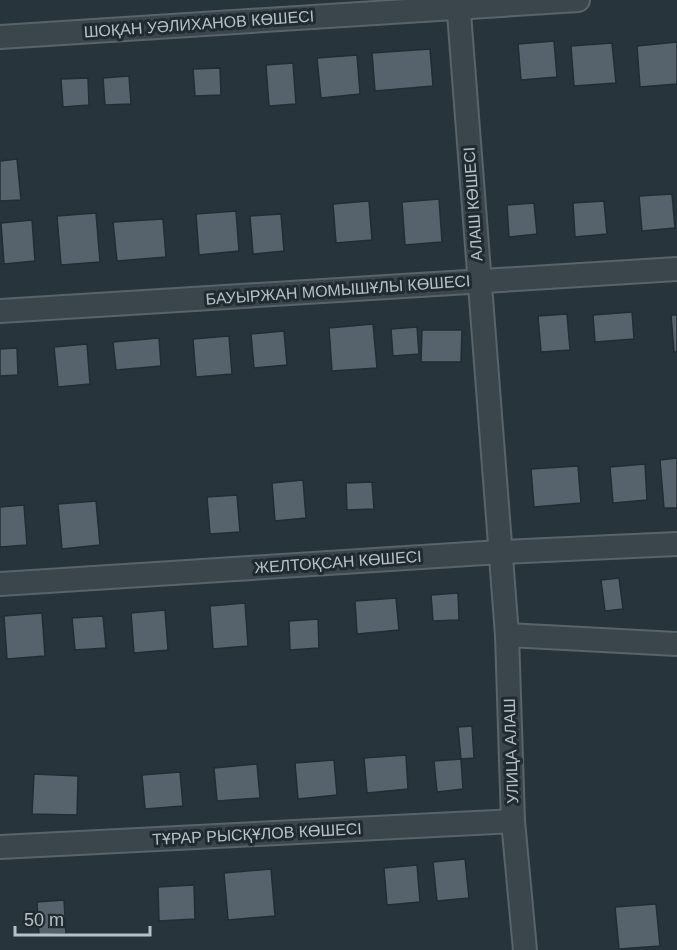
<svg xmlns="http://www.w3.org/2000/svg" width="677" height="950" font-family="Helvetica,sans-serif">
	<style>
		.building { fill: #56636c; stroke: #222c33; stroke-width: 1.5 }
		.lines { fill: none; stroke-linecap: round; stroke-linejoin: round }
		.minor-casing { stroke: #59636a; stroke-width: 26 }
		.minor { stroke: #3b454c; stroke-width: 22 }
		.labels { text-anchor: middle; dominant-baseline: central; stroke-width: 6; stroke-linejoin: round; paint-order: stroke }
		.street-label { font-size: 16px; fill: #b7c0c7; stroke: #202a31 }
	</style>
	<rect width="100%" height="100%" fill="#28343b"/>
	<!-- building -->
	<g class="building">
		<polygon points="554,41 557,77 521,80 518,44"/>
		<polygon points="677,42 677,84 640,87 637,46"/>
		<polygon points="612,43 616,83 574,86 571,46"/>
		<polygon points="430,49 433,86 375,91 372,53"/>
		<polygon points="357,55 360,94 321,98 317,58"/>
		<polygon points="293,63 296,104 269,106 266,65"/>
		<polygon points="220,68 221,95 195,96 193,69"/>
		<polygon points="129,76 131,104 105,105 103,78"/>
		<polygon points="88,78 89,105 63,107 61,79"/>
		<polygon points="17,159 21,200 0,201 0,161"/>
		<polygon points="672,194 675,228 642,231 639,196"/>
		<polygon points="439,199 442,242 405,245 402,202"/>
		<polygon points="369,201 372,240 336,243 333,204"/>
		<polygon points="604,201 607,234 575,237 573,203"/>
		<polygon points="534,203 537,234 509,237 507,205"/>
		<polygon points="236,211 239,251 199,255 196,214"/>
		<polygon points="96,213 100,262 61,265 57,216"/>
		<polygon points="281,214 284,251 253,254 250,216"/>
		<polygon points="163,219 166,257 117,261 113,222"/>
		<polygon points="32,220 35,261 4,264 1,223"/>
		<polygon points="632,312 634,339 595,342 593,315"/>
		<polygon points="567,314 570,350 541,352 538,316"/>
		<polygon points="671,315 677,315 677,352 674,352"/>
		<polygon points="373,324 377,368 332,371 329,328"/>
		<polygon points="417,327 419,354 393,356 391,329"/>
		<polygon points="422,330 462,330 461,362 421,362"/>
		<polygon points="284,331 287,365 254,368 251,334"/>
		<polygon points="229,336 232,374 196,377 193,339"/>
		<polygon points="159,338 161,366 116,370 113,342"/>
		<polygon points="87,344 90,384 58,387 54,347"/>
		<polygon points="17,348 18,375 0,376 0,349"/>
		<polygon points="677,458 677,508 664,508 660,460"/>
		<polygon points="645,464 647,500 613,503 610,467"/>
		<polygon points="578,466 581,503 534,507 531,469"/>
		<polygon points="303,480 306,518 275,521 272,483"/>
		<polygon points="372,482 374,509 347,510 346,483"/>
		<polygon points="237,495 240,532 210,534 207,497"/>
		<polygon points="96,501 100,545 62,549 58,504"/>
		<polygon points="24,505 27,545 0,547 0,507"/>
		<polygon points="619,578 623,609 605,611 601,580"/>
		<polygon points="458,593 459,620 433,621 431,595"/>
		<polygon points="396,598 399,630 357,634 355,601"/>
		<polygon points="245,603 248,646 213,649 210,606"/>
		<polygon points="165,610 168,650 134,653 131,613"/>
		<polygon points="42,613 45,656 7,659 4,616"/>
		<polygon points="103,616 106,648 75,650 72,618"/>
		<polygon points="318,619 319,648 290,650 289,621"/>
		<polygon points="472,726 474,758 461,759 458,727"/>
		<polygon points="406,755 408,789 367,793 364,758"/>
		<polygon points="461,759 463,789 437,792 434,761"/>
		<polygon points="334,760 337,795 298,799 295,763"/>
		<polygon points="257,764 260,798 217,801 214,768"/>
		<polygon points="180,772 183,806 145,809 142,775"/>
		<polygon points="34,774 78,776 77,815 32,814"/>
		<polygon points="465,859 469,898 437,901 433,862"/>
		<polygon points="417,865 420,902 387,905 384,868"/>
		<polygon points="271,869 275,916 228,920 224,873"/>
		<polygon points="194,885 195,919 159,921 158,887"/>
		<polygon points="64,900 66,934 39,935 37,902"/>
		<polygon points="656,904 660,946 619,949 615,907"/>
	</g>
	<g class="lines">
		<defs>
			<g id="minor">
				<polyline points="458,0 507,635 513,821 525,950"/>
				<polyline points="0,37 578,0"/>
				<polyline points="0,311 677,269"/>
				<polyline points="0,584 500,552 677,544"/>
				<polyline points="507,635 677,644"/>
				<polyline points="0,847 513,821"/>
			</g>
		</defs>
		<!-- minor casing -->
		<use href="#minor" class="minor-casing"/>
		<!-- minor -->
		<use href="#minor" class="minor"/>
	</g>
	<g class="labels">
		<!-- street labels -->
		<g class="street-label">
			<text transform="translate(199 24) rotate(-4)">ШОҚАН УӘЛИХАНОВ КӨШЕСІ</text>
			<text transform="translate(473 204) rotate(-94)">АЛАШ КӨШЕСІ</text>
			<text transform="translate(338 290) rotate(-4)">БАУЫРЖАН МОМЫШҰЛЫ КӨШЕСІ</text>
			<text transform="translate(338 562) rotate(-4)">ЖЕЛТОҚСАН КӨШЕСІ</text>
			<text transform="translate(511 751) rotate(-92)">УЛИЦА АЛАШ</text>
			<text transform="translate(257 834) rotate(-3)">ТҰРАР РЫСҚҰЛОВ КӨШЕСІ</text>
		</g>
	</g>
	<!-- scale -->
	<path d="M15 926v9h135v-9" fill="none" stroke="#b7c0c7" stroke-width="3"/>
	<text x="24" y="926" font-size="18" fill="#b7c0c7" stroke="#202a31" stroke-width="4.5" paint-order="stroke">50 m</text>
</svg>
